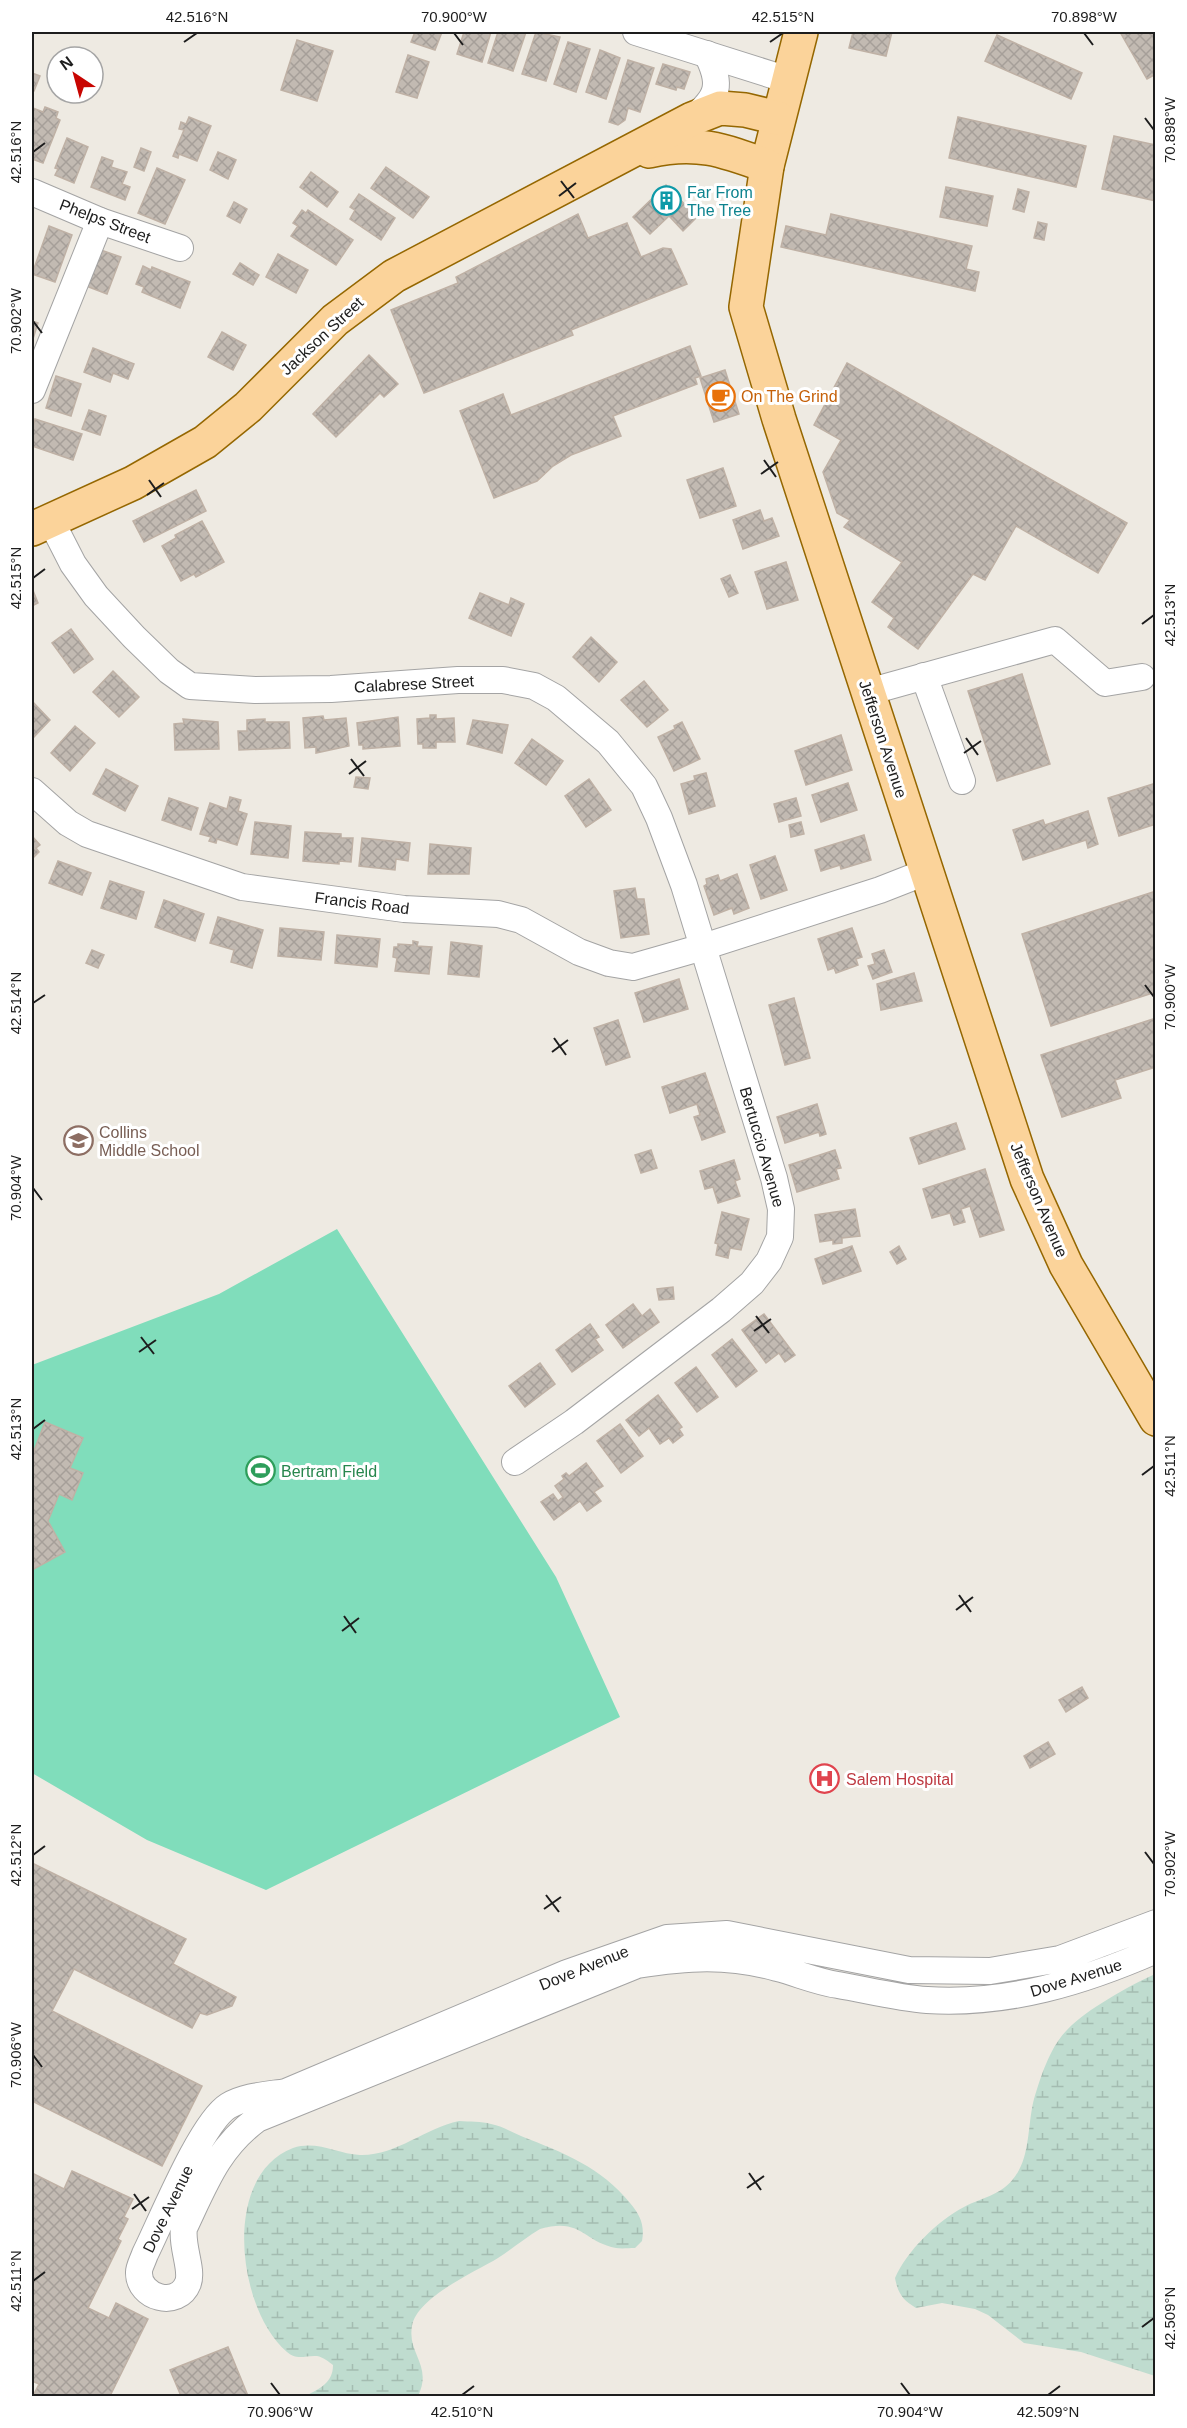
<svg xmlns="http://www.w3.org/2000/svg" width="1187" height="2428" font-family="Arial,sans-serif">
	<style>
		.wetland { fill: url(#wetland-marsh) }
		.pitch { fill: #80ddbb }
		.building { fill: url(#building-cross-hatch); stroke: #bfb1a5; stroke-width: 1.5 }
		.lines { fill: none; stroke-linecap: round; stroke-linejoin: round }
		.minor-casing { stroke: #a4a4a4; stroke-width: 28 }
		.major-casing { stroke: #956701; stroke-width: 36 }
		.minor { stroke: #fff; stroke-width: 26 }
		.major { stroke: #fbd39a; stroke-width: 33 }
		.ticks { fill: none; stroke: #1d1d1d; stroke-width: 2 }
		.labels { text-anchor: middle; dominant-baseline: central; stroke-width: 6; stroke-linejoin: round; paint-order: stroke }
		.culture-label { font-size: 16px; fill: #0d838f; stroke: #fff; text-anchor: start }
		.street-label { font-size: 16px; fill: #1d1d1d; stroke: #fff }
		.food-label { font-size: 16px; fill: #c56008; stroke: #fff; text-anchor: start }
		.education-label { font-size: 16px; fill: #785e54; stroke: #fff; text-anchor: start }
		.leisure-label { font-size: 16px; fill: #27864d; stroke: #fff; text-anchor: start }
		.health-label { font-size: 16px; fill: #be3a42; stroke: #fff; text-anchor: start }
		.neatline { fill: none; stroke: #1d1d1d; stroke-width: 2 }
		.ticks-label { font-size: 15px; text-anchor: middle; fill: #1d1d1d }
	</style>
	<defs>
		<pattern id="wetland-marsh" width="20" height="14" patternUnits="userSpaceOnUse" patternTransform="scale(1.5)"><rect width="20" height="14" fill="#bfdccf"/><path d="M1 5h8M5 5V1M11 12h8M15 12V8" fill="none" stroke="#a4bcb1"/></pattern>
		<pattern id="building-cross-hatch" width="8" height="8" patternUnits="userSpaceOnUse" patternTransform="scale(1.5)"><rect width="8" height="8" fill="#c2bab2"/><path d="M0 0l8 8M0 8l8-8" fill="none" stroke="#a69f99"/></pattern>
	</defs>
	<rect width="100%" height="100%" fill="#eeeae2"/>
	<!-- wetland -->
	<g class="wetland">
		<path d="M1155,1974v402l-74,-24 -57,-9 -36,-28 -13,-6 -33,-6 -26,5c-13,-8 -18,-14 -21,-30 12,-27 42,-57 69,-71 21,-11 42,-12 55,-37 11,-20 9,-48 15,-71 7,-23 16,-52 33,-69 20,-21 62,-44 88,-56z"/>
		<path d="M459,2121c11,1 22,0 32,3 11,2 20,8 30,12 43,17 80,31 109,67 10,12 15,22 12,38l-7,7c-6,0 -13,1 -19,0 -33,-6 -34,-31 -76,-19 -15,9 -28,20 -42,29 -23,14 -81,39 -86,68 -5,28 21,39 6,70h-112c14,-8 27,-13 27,-31 -4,-3 -10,-8 -16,-9 -11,-1 -20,5 -30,-4 -49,-41 -67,-176 6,-204 24,-8 44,6 67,7 36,1 65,-27 99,-34z"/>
	</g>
	<!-- pitch -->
	<polygon class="pitch" points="337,1229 556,1577 620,1717 266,1890 147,1840 32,1773 32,1365 219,1294"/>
	<!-- building -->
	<g class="building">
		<polygon points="415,32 442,32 435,50 411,42"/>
		<polygon points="464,32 491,32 482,62 457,54"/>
		<polygon points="498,32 526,32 513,71 488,63"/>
		<polygon points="536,32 560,37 546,81 522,74"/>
		<polygon points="853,32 892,32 886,56 849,48"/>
		<polygon points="1120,32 1156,32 1156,74 1147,79"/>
		<polygon points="997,35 1082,73 1071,99 985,61"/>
		<polygon points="297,40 333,51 317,101 281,90"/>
		<polygon points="568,42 590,49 576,92 554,84"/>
		<polygon points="600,50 620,58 606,99 586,92"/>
		<polygon points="408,55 429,62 417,98 396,92"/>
		<polygon points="628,60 654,68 640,112 628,108 625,120 618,125 609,122"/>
		<polygon points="663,64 690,72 684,89 677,87 676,90 656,84"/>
		<polygon points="32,73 40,76 34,91 32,91"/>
		<polygon points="45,107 58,112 56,118 60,120 43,163 32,159 32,112 33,108 43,112"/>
		<polygon points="189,117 211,126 197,161 179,154 178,158 173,156 184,130 179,129 181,122 186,124"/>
		<polygon points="958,117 1086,146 1076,187 949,158"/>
		<polygon points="1114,136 1156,145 1156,201 1102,189"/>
		<polygon points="67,138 88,147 74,183 55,175 58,169 55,168"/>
		<polygon points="141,148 151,152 144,171 134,167"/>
		<polygon points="218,152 236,160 228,179 210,170"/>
		<polygon points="102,157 113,161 111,167 127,172 122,184 130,187 125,200 91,187"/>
		<polygon points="386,167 429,197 413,218 371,188"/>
		<polygon points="157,168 185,180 165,224 138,213"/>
		<polygon points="311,172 338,192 327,207 300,187"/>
		<polygon points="666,185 697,217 683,231 669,216 650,234 633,217"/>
		<polygon points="946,187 993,196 987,226 940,217"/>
		<polygon points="1018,189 1029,192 1024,212 1013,209"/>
		<polygon points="359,194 395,218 381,240 350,219 355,210 350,207"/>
		<polygon points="234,202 247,209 240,223 227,216"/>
		<polygon points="302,210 306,213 308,210 353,240 336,265 291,236 298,226 293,223"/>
		<polygon points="578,214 588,238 627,223 641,257 663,248 671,249 687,284 571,330 573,335 424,393 391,310 458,283 456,277"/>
		<polygon points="831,214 972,246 966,269 979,272 975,291 781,247 786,226 826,235"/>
		<polygon points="1038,222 1047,224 1044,240 1034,238"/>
		<polygon points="49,226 72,235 55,282 32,274"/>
		<polygon points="95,248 121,257 107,294 81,284"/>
		<polygon points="278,254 308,270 296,293 266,277"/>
		<polygon points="240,263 259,275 253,285 233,274"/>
		<polygon points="143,266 151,270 152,267 190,282 180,308 142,292 144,287 136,284"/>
		<polygon points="32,321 38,323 32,342"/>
		<polygon points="222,332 246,345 233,370 208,357"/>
		<polygon points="690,346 701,376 695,378 697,384 613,416 621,436 571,455 553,466 537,481 494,498 460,411 503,394 511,415"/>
		<polygon points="93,348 134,364 128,379 113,373 110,382 84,372"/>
		<polygon points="369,355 398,384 384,397 380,393 336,437 313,414"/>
		<polygon points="847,363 1127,523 1098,573 1016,526 985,580 973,574 918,649 888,627 894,618 872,602 902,562 844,527 850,520 837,513 823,472 841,440 814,425"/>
		<polygon points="725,370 739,414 714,422 700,378"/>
		<polygon points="56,376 81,384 71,416 46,408"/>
		<polygon points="89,410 106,416 100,435 82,429"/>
		<polygon points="35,419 82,434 73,460 32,446 32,430"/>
		<polygon points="723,468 736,506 700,518 687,480"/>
		<polygon points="196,490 206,511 144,542 133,521"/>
		<polygon points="760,510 764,521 772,518 779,536 743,549 733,520"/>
		<polygon points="202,521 224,562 196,577 194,574 181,581 162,546 176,538 175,535"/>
		<polygon points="786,562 798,600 767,609 755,572"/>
		<polygon points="730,575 738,593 729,597 721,579"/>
		<polygon points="32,588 38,603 32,606"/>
		<polygon points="480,593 509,605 511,598 524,604 511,636 469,618"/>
		<polygon points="71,629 93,659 74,673 52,643"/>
		<polygon points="591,637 617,662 599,682 573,657"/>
		<polygon points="113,671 139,697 119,717 93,692"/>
		<polygon points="1022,674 1050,764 997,781 968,691"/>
		<polygon points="644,681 668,710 647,727 621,700"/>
		<polygon points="32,701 50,720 32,739"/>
		<polygon points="430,715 436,715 436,719 454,718 455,742 436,742 436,748 423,748 423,744 418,744 417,719 430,718"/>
		<polygon points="323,716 324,720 346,718 349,746 316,753 316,747 305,748 303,718"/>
		<polygon points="398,717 400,746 363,749 363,745 359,745 357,723"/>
		<polygon points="183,719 218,722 219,749 175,750 174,724 184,723"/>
		<polygon points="265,719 265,722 289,722 290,748 239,750 238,731 247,731 247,720"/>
		<polygon points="473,720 508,725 502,753 467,744"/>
		<polygon points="682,722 700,759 674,771 658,737 675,729 674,726"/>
		<polygon points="75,726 95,743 70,771 51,753"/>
		<polygon points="841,735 852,770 806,785 795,751"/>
		<polygon points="532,739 563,761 546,785 515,763"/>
		<polygon points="106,769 138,786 125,811 93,794"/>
		<polygon points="706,773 715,806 689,814 681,784 695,780 694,776"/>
		<polygon points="356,777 370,778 368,789 354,787"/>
		<polygon points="589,779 611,810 586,827 565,796"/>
		<polygon points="848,783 857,810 821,822 812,795"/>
		<polygon points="1156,783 1156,824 1119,836 1108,798"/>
		<polygon points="230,797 241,800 238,811 247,814 237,845 217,839 216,843 209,841 211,837 200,834 210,803 227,809"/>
		<polygon points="169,798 198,808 191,830 162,820"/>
		<polygon points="796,798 801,816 779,822 774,804"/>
		<polygon points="1088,811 1098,844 1088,848 1086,840 1023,860 1013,830 1043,820 1045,825"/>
		<polygon points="255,822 291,826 288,858 251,854"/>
		<polygon points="801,822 804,834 791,837 789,825"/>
		<polygon points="305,832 341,834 341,838 353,838 351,862 339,861 339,864 303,861"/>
		<polygon points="864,835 871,860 841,869 840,865 821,871 815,850"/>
		<polygon points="32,836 40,845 36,848 39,852 32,859"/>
		<polygon points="362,838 410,843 408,861 396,859 395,870 359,866"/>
		<polygon points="430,844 471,848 469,874 428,874"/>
		<polygon points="775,856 787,890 761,899 750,865"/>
		<polygon points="58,861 91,873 82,895 49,883"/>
		<polygon points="737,874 749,908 734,914 732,908 714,915 704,886 707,884 706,879 718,875 720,881"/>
		<polygon points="110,881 144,892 136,919 101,908"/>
		<polygon points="635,888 637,899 644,899 649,934 621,938 614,891"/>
		<polygon points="1156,891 1156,992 1051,1026 1022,934"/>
		<polygon points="164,900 204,914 195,941 155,927"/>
		<polygon points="218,917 263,930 252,968 231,962 234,950 210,943"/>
		<polygon points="280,928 324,932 321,960 278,956"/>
		<polygon points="852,928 862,957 856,959 858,965 836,973 834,968 828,970 818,939"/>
		<polygon points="337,935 380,939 377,967 335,963"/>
		<polygon points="413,941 418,942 417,946 432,947 429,974 395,971 397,958 393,957 394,947 398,947 398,944 413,945"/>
		<polygon points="451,942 482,946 479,977 448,974"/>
		<polygon points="92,950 104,955 98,968 86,963"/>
		<polygon points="884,950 892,972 873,979 868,966 875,964 872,954"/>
		<polygon points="914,973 922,1001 881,1010 877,984"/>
		<polygon points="679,979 688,1009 644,1022 635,993"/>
		<polygon points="794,998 810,1058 785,1065 769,1005"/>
		<polygon points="1156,1018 1156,1067 1115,1080 1121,1098 1062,1117 1041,1055"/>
		<polygon points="618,1020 630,1057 606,1065 594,1028"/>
		<polygon points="705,1073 725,1132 702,1140 694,1117 700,1115 697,1104 670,1113 662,1087"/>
		<polygon points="817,1104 826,1134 820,1136 819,1132 785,1143 777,1117"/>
		<polygon points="956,1123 965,1149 919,1164 910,1138"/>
		<polygon points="651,1150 657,1168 641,1173 635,1155"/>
		<polygon points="835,1150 841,1168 836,1169 839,1179 797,1192 789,1165"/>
		<polygon points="734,1160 740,1179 735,1181 740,1196 718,1203 713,1187 705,1189 700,1171"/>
		<polygon points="985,1169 1004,1230 980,1237 970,1206 961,1209 965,1222 954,1225 950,1213 932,1218 923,1189"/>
		<polygon points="855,1209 860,1236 842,1238 842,1243 833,1244 833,1240 820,1242 815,1215"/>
		<polygon points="722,1212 749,1219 741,1250 730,1248 728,1258 716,1255 718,1244 715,1243"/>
		<polygon points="852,1246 861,1271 823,1284 815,1259"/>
		<polygon points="899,1246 906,1259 897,1264 890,1252"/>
		<polygon points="673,1287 674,1299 659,1300 657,1289"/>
		<polygon points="633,1304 642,1316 650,1309 659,1322 623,1348 606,1325"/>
		<polygon points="764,1314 795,1355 785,1362 779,1353 766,1363 742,1330"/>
		<polygon points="590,1324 599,1337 595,1339 603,1350 572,1372 556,1350"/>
		<polygon points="732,1339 757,1371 736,1387 712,1355"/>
		<polygon points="540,1363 555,1384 525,1407 509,1386"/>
		<polygon points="696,1367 718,1397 697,1412 675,1383"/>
		<polygon points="658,1395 682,1427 679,1429 683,1435 673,1443 669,1438 660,1444 649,1428 639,1436 626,1420"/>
		<polygon points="45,1422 83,1438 70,1468 83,1473 72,1500 59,1494 48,1521 65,1552 32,1570 32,1456"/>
		<polygon points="620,1424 643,1456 621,1473 597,1441"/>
		<polygon points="586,1463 603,1486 594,1492 601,1501 587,1511 580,1501 554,1520 541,1502 553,1494 558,1501 563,1497 555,1486 564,1479 562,1476 566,1473 569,1476"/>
		<polygon points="1082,1687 1088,1698 1066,1712 1059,1700"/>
		<polygon points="1048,1742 1055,1754 1030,1768 1024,1756"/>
		<polygon points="32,1863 186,1939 173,1964 236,1997 232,2006 207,2015 200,2013 192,2028 74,1969 52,2011 202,2086 162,2166 32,2101"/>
		<polygon points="72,2171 133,2199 124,2217 128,2219 118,2239 121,2241 88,2308 109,2318 116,2303 148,2319 110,2396 33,2396 39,2384 32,2381 32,2173 64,2189"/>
		<polygon points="228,2347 248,2396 181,2396 170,2370"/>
	</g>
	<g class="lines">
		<defs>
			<g id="minor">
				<polyline points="636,32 788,80"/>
				<path d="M693,118c26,-21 29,-34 14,-64"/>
				<polyline points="32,192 100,221 180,248"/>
				<polyline points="32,390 100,221"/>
				<polyline points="924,676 962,781"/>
				<polyline points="868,692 1055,640 1105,683 1142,677"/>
				<polyline points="32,791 68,823 87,834 242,887 404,909 498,914 521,920 579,952 609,963 633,967 703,947 684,885 659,818 644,786 608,742 556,698 534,686 503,680 458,680 331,689 255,690 190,686 169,671 134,637 96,596 73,564 51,521"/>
				<polyline points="515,1462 574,1422 721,1310 752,1283 769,1261 780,1237 781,1209 774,1178 703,947 880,890 926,872"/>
				<path d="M1156,1923l-96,36 -70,12 -81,-1 -182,-36 -60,4 -100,35 -281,119c-20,3 -41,4 -58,14 -27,17 -67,116 -83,148 -2,6 -6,13 -6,18 -1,26 39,37 49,11 5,-14 -7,-37 -4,-55 21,-44 33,-79 73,-109l380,-154c50,-8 90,-11 140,3 20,5 40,14 61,17 29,5 60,13 89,15 81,5 156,-18 229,-50"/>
			</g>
			<g id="major">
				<polyline points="801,32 767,166 746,307 779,419 1027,1179 1066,1265 1156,1419"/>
				<path d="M649,151c47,-11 74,-1 118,15"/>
				<polyline points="32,529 133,483 205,442 248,407 335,320 394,276 692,119 720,108 745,110 778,118"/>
			</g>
		</defs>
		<!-- minor casing -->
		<use href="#minor" class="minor-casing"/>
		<!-- major casing -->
		<use href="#major" class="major-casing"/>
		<!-- minor -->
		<use href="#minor" class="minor"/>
		<!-- major -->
		<use href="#major" class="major"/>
	</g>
	<!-- ticks -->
	<path class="ticks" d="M454,33l9,12M1084,33l9,12M184,42l13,-9M770,42l13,-9M1145,118l9,12M33,152l12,-9M561,181l13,17M559,196l17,-13M33,321l9,12M764,460l12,17M761,474l17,-12M149,480l12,17M147,495l17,-12M33,578l12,-9M1142,624l12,-9M966,738l12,17M964,753l17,-12M351,759l13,17M349,774l17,-13M1145,985l9,12M33,1003l12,-8M554,1038l12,17M552,1052l16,-12M33,1188l9,12M756,1316l13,17M754,1331l17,-12M141,1337l13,17M139,1352l17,-12M33,1429l12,-9M1142,1475l12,-9M959,1595l12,17M956,1610l17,-13M344,1616l12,17M342,1631l17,-13M1145,1852l9,12M33,1855l12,-9M546,1895l13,17M544,1909l17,-12M33,2055l9,12M749,2173l12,17M747,2188l17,-12M134,2194l12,17M132,2209l17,-12M33,2281l12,-9M1142,2327l12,-9M271,2383l9,12M901,2383l9,12M462,2395l12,-9M1048,2395l12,-9"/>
	<!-- icons -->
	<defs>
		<symbol id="building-ring" viewBox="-11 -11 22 22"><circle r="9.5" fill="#fff" stroke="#0f9aa8" stroke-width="1.5"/><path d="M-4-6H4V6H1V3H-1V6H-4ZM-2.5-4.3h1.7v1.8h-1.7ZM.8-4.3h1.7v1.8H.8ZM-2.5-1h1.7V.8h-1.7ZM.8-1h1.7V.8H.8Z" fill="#0f9aa8"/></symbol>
		<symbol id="cafe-ring" viewBox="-11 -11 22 22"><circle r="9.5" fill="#fff" stroke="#e8710a" stroke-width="1.5"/><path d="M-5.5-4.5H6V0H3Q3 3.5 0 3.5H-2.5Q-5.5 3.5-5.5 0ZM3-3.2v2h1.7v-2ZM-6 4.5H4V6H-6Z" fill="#e8710a"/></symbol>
		<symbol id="school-ring" viewBox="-11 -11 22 22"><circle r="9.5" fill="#fff" stroke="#8d6e63" stroke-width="1.5"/><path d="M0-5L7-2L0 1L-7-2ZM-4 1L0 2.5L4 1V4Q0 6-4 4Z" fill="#8d6e63"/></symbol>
		<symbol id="stadium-ring" viewBox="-11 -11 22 22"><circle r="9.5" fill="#fff" stroke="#2e9e5b" stroke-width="1.5"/><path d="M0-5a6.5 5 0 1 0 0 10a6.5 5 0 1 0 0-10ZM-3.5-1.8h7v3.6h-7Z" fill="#2e9e5b"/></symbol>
		<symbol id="hospital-ring" viewBox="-11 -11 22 22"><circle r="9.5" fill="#fff" stroke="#e0444e" stroke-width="1.5"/><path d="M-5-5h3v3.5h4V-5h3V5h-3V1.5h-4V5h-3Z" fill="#e0444e"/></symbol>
	</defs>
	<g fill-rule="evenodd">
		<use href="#building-ring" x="650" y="184" width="33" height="33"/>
		<use href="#cafe-ring" x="704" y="380" width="33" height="33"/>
		<use href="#school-ring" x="62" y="1124" width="33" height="33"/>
		<use href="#stadium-ring" x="244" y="1454" width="33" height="33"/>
		<use href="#hospital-ring" x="808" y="1762" width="33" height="33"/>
	</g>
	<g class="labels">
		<!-- culture labels -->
		<g class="culture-label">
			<text x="687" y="192">Far From<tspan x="687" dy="18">The Tree</tspan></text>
		</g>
		<!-- street labels -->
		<g class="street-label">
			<text transform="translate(105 221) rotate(21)">Phelps Street</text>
			<text transform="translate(322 336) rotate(-43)">Jackson Street</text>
			<text transform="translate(414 684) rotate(-3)">Calabrese Street</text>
			<text transform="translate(883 739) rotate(72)">Jefferson Avenue</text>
			<text transform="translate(362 903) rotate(7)">Francis Road</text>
			<text transform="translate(762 1147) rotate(74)">Bertuccio Avenue</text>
			<text transform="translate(1039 1200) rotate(67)">Jefferson Avenue</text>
			<text transform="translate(584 1968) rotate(-22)">Dove Avenue</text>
			<text transform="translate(1076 1978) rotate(-17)">Dove Avenue</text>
			<text transform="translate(168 2209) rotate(-64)">Dove Avenue</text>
		</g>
		<!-- food labels -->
		<g class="food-label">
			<text x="741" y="396">On The Grind</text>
		</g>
		<!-- education labels -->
		<g class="education-label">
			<text x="99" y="1132">Collins<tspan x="99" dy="18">Middle School</tspan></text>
		</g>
		<!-- leisure labels -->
		<g class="leisure-label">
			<text x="281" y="1471">Bertram Field</text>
		</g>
		<!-- health labels -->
		<g class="health-label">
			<text x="846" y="1779">Salem Hospital</text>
		</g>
	</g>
	<!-- border -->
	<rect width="1187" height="2428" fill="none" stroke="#ffffff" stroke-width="66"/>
	<!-- north arrow -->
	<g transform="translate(75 75) rotate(324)"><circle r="28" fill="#ffffff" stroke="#a5a5a5" stroke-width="1.5"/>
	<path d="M0-4.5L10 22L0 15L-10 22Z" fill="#c80501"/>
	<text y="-9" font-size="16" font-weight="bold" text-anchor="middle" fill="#1d1d1d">N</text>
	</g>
	<rect x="33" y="33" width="1121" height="2362" class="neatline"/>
	<g class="ticks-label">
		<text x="197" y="22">42.516°N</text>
		<text x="454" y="22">70.900°W</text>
		<text x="783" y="22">42.515°N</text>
		<text x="1084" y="22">70.898°W</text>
		<text transform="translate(1170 130) rotate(-90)" y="5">70.898°W</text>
		<text transform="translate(16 152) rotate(-90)" y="5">42.516°N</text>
		<text transform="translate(16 321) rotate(-90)" y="5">70.902°W</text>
		<text transform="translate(16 578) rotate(-90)" y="5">42.515°N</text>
		<text transform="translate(1170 615) rotate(-90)" y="5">42.513°N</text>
		<text transform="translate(1170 997) rotate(-90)" y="5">70.900°W</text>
		<text transform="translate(16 1003) rotate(-90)" y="5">42.514°N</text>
		<text transform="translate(16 1188) rotate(-90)" y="5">70.904°W</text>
		<text transform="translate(16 1429) rotate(-90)" y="5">42.513°N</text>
		<text transform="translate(1170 1466) rotate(-90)" y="5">42.511°N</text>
		<text transform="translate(16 1855) rotate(-90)" y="5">42.512°N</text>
		<text transform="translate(1170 1864) rotate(-90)" y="5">70.902°W</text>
		<text transform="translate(16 2055) rotate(-90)" y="5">70.906°W</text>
		<text transform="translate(16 2281) rotate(-90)" y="5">42.511°N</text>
		<text transform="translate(1170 2318) rotate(-90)" y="5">42.509°N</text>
		<text x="280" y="2417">70.906°W</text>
		<text x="462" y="2417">42.510°N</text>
		<text x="910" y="2417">70.904°W</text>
		<text x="1048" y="2417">42.509°N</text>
	</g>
</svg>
